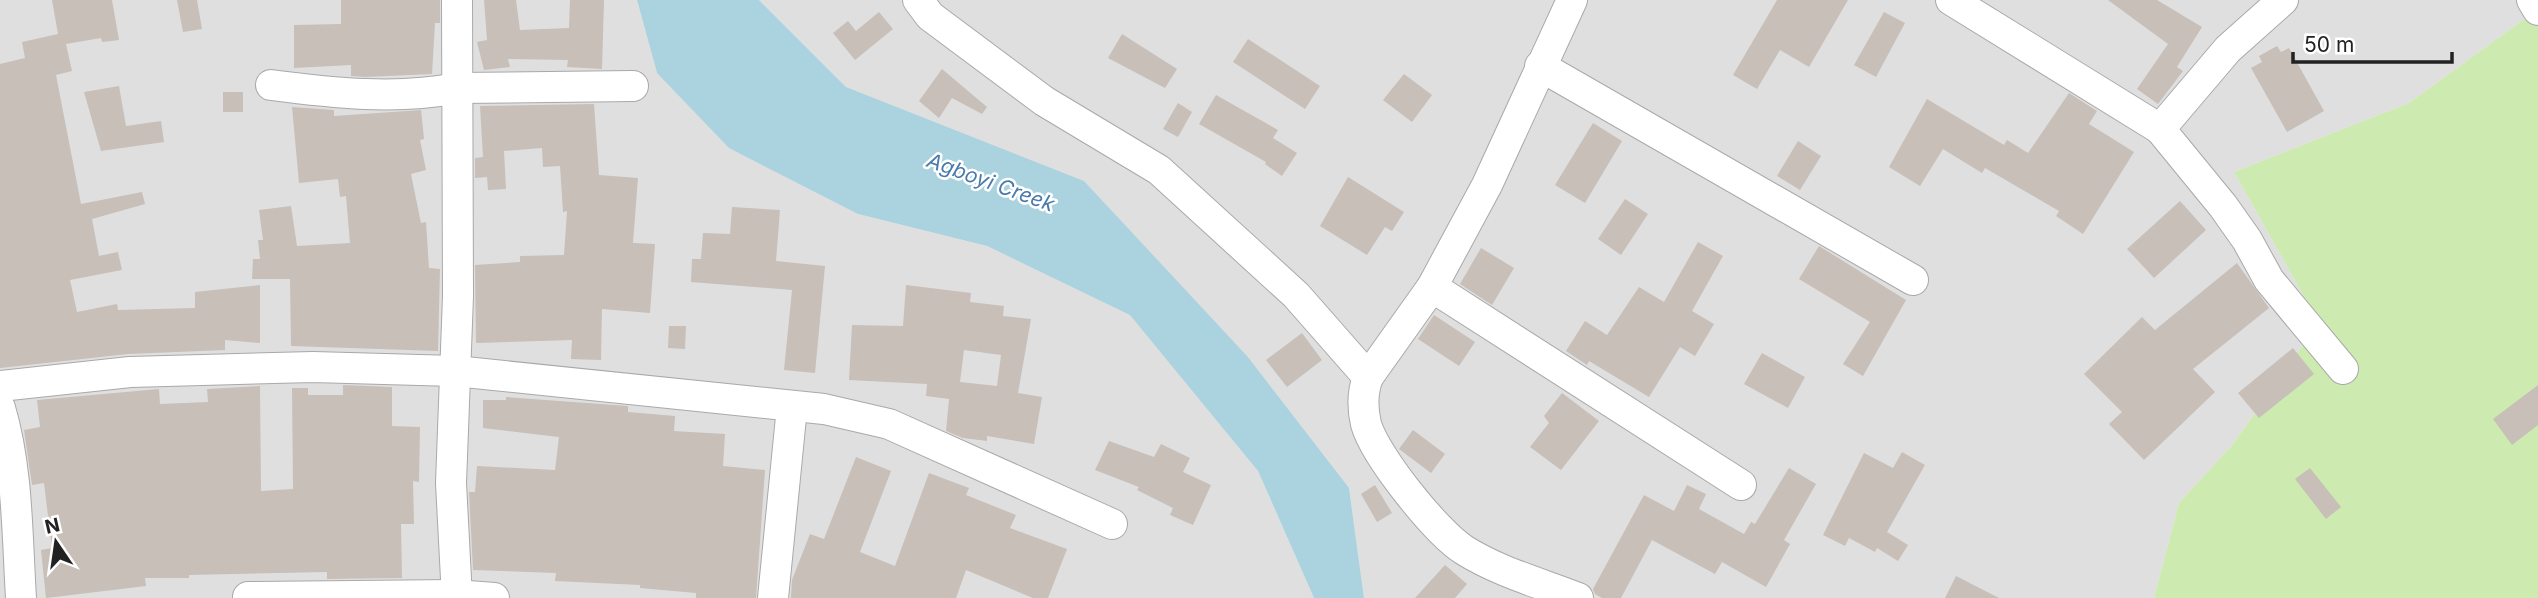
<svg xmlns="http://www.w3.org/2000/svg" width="2538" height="598" font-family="Inter,sans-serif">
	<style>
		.residential { fill: #e0dfdf }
		.grass { fill: #cdebb0 }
		.water { fill: #aad3df }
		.building { fill: #c7bfb8; fill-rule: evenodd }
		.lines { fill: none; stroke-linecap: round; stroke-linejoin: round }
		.minor-casing { stroke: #a9a9a9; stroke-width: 32 }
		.minor { stroke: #fff; stroke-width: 30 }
		.labels { text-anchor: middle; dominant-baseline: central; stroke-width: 5; stroke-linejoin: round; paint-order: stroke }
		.water-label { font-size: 21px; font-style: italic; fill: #4a7aab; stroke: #fff }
	</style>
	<rect width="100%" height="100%" fill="#f2efe9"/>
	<!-- residential -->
	<g class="residential">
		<polygon points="0,0 637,0 657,73 858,214 987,246 1130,314 1258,471 1314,598 0,598"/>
		<polygon points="759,0 2538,0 2538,9 2409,103 2234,172 2319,323 2233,444 2179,503 2154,598 1364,598 1349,488 946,129 846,87"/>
	</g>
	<!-- grass -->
	<polygon class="grass" points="2538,9 2538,598 2154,598 2179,503 2233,444 2319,323 2234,172 2409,103"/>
	<!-- water -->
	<polygon class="water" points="637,0 759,0 846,87 1084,181 1247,356 1349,488 1364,598 1314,598 1258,471 1130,315 987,246 858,214 729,148 657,73"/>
	<!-- building -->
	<g class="building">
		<polygon points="52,0 112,0 119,40 102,42 101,38 66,44 72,71 56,75 81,204 142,192 145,204 92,219 99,256 118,252 122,270 70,280 77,312 117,304 118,310 195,308 195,292 260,285 260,343 225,340 225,350 128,354 0,368 0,64 25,58 22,42 58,34"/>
		<polygon points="177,0 197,0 202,29 183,32"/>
		<polygon points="341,0 440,0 440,23 435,23 432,74 365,77 351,76 351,65 294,68 294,25 341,24"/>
		<polygon points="484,0 516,0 520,30 569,28 570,0 604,0 602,69 567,67 568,60 508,59 510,67 484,70 477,42 487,40"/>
		<polygon points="1777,0 1848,0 1809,67 1780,50 1757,89 1733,75"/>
		<polygon points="2108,0 2157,0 2202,27 2177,67 2183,71 2158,104 2137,89 2168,44"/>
		<polygon points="879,12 893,29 855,60 833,33 848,21 856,31"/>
		<polygon points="1884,12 1905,23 1876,77 1854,65"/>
		<polygon points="1122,34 1177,69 1165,88 1108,58"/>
		<polygon points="1248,39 1320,86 1305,109 1233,62"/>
		<polygon points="2277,46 2281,52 2289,48 2324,111 2287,132 2251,68 2262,62 2259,56"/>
		<polygon points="942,69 987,107 982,114 952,98 939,118 919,101"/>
		<polygon points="1404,74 1432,95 1412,122 1383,100"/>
		<polygon points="119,86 126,126 161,121 164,142 101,151 84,92"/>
		<rect x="223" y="92" width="20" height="20"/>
		<polygon points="2069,93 2097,111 2089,124 2134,152 2083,234 2056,216 2059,211 1985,168 1982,173 1943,149 1920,186 1889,167 1927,99 2004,145 2007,140 2028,153"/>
		<polygon points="1216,95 1278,130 1273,138 1297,153 1282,176 1265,164 1266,162 1199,124"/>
		<polygon points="1178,103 1192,112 1178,137 1163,129"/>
		<polygon points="594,104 599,175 638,178 633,243 655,244 650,313 602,309 601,360 571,359 572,340 476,343 475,265 520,262 520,256 564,255 567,211 563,212 560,166 543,167 542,148 504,151 506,189 488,190 487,177 475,178 475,158 483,157 480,106"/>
		<polygon points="292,107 334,110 334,116 421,110 424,139 420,140 426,170 411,174 421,223 426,222 429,268 440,269 438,351 291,346 290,279 252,279 253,259 260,259 258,240 263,240 259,210 291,206 297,246 350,243 346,196 340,197 338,179 299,183"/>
		<polygon points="1593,123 1622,141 1585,203 1555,185"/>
		<polygon points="1798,141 1821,156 1800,190 1777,176"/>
		<polygon points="1348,177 1404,212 1392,231 1385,227 1367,255 1320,226"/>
		<polygon points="1625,199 1648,214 1621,255 1598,239"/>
		<polygon points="2180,201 2206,230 2154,278 2127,249"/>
		<polygon points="732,207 780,210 776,261 825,266 815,373 784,370 792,290 691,282 692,259 701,259 703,233 730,234"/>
		<polygon points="1698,242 1723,256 1692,311 1714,324 1695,356 1680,347 1649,397 1589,361 1587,365 1566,351 1585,321 1607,335 1639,287 1664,302"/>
		<polygon points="1819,246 1906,300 1863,376 1843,364 1870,322 1799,279"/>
		<polygon points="1481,248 1514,268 1492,305 1460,284"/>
		<polygon points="2237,263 2269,308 2193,369 2215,392 2144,460 2109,424 2122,412 2084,374 2142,317 2155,330"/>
		<path d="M906,285l65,8 -1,9 34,4 -1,10 28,3 -13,74 24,4 -8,47 -47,-8v5l-24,-3 -17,-7 3,-32 -23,-3 1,-12 -78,-4 3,-55 51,1zM964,350l37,5 -4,31 -37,-4z"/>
		<polygon points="1434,315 1475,342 1459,366 1418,339"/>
		<polygon points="669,326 686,326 685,349 668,348"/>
		<polygon points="1302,333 1322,360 1287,387 1266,360"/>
		<polygon points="2293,348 2314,374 2259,418 2238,393"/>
		<polygon points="1762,353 1805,377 1788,408 1744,384"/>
		<polygon points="343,385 392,387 392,426 420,427 419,482 413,481 414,524 401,524 402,578 327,579 327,572 189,575 189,578 145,578 146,586 46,598 41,550 52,548 44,483 32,485 24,430 40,427 37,400 159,389 160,404 208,402 207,389 260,386 261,491 293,489 292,388 308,388 308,395 343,395"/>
		<polygon points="2538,385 2538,425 2512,445 2493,419"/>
		<polygon points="1562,393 1599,421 1561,470 1530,447 1549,423 1544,416"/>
		<polygon points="506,397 628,406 628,412 675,416 674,431 725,434 723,466 765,470 756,598 696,598 696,593 640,588 640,585 555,581 556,573 473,570 469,492 475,492 477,466 555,470 559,437 483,428 483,400 506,400"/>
		<polygon points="1413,430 1445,454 1431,473 1399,449"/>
		<polygon points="1109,441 1154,457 1161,444 1190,458 1183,472 1211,485 1193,525 1170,515 1173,508 1137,490 1139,487 1095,470"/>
		<polygon points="1902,452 1925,465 1887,532 1908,545 1898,561 1877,548 1875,552 1849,538 1845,546 1823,535 1864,453 1893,468"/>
		<polygon points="856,457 891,471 860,552 895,566 929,473 969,488 966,495 1016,515 1010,528 1067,549 1048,598 1033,598 966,570 956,598 791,598 792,580 810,534 824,539"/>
		<polygon points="1789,468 1816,484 1784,540 1790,544 1766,587 1722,562 1715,574 1652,540 1621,598 1602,598 1595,594 1593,589 1644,495 1674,511 1687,485 1706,494 1699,509 1744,534 1751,522 1755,524"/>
		<polygon points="2310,468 2341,507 2326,519 2295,479"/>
		<polygon points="1375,485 1392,513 1377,522 1361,494"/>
		<polygon points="1445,565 1467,584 1455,598 1415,598"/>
		<polygon points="1956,576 1999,598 1945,598"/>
	</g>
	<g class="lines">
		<defs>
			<g id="minor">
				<path d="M918,0l12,16 114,85 115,69 137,125 72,82c-6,16 -6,30 -2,47 9,32 70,108 98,126 35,22 76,33 114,48"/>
				<polyline points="1951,0 2160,129"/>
				<polyline points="2283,0 2228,49 2160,129 2223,206 2247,240 2269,280 2343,369"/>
				<polyline points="2532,0 2538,10"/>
				<polyline points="1540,66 1913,280"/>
				<path d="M271,85c61,8 126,15 186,3l176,-2"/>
				<polyline points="1432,287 1741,485"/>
				<polyline points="1368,377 1432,287 1487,185 1572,0"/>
				<polyline points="0,386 130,372 313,367 455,371 824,409 889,424 1112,524"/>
				<path d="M0,408c18,61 17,126 21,190"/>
				<polyline points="248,597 455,595 494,598"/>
				<polyline points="457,598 451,483 458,296 457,0"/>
				<polyline points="773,598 792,407"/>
			</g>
		</defs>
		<!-- minor casing -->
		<use href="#minor" class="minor-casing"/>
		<!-- minor -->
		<use href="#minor" class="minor"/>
	</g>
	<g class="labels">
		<!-- water labels -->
		<g class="water-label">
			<text transform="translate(991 182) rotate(20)">Agboyi Creek</text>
		</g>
	</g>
	<!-- north arrow -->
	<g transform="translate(56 542) rotate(347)" stroke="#ffffff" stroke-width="5" paint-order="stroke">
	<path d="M0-5L12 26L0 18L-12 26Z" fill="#222222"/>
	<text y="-10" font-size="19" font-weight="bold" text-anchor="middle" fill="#222222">N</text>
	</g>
	<!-- scale -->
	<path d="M2293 52v10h159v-10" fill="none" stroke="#222222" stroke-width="3.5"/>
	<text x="2304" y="52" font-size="21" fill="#222222" stroke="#ffffff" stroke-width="5" paint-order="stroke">50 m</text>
</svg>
